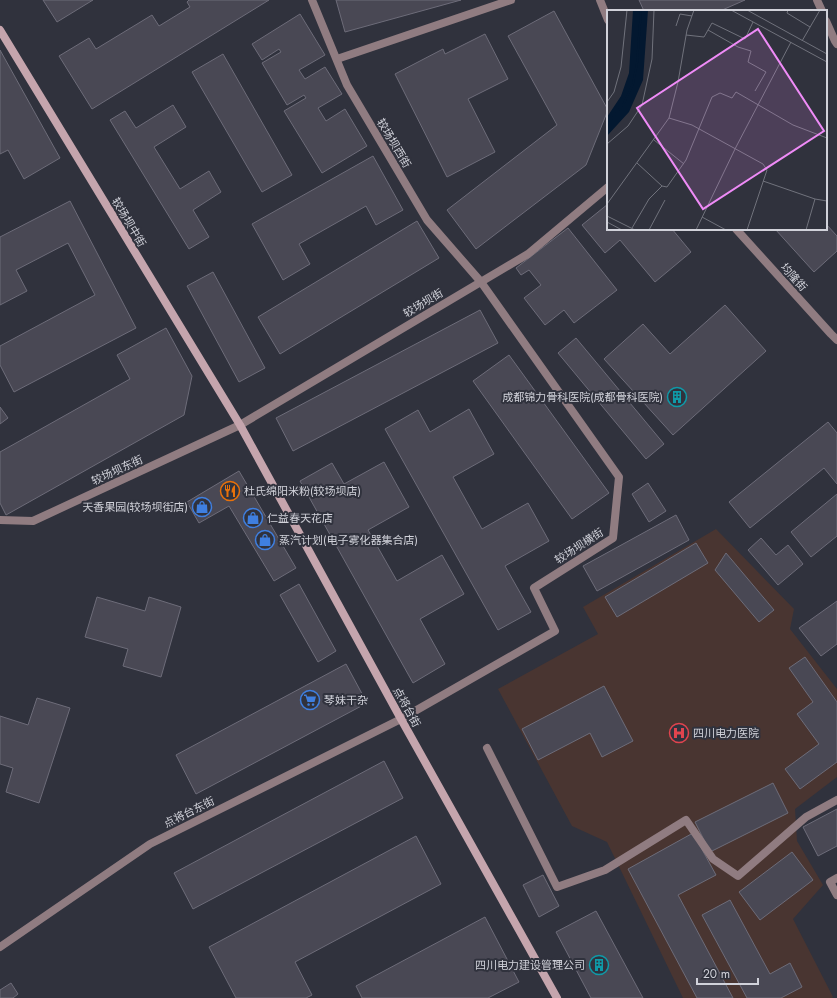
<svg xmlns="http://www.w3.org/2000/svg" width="837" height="998" font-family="Jost,'Noto Sans SC',sans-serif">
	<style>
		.medical { fill: #493531 }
		.building { fill: #494854; stroke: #6d6c79 }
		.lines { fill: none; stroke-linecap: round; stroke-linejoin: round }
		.lane { stroke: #907c81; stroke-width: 8 }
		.street { stroke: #907c81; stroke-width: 8 }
		.secondary { stroke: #c5a5ad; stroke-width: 8 }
		.labels { text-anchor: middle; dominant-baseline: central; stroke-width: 4; stroke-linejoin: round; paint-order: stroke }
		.street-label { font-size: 11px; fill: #d1d2da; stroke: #30323d }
		.poi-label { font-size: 11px; fill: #d1d2da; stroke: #30323d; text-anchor: start }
		.inset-river { fill: none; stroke: #031830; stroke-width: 2 }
		.inset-road { fill: none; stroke: #70727c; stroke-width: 1 }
		.view { fill: #ef8bf7; fill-opacity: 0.15; stroke: #ef8bf7; stroke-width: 2 }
		.inset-edge { fill: none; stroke: #d1d2da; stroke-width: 2 }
	</style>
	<rect width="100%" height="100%" fill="#30323d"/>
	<!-- medical -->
	<polygon class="medical" points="716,529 794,609 790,629 837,689 837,777 795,809 797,841 823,885 793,919 833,997 832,998 683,998 607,842 572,826 498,689 598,634 583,607"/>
	<!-- building -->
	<g class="building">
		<polygon points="43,0 93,0 57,22"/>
		<polygon points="189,0 269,0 92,109 59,56 89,38 96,49 152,15 159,26 190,7 187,2"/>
		<polygon points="336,0 461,0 345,32"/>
		<polygon points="639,0 745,0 720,11 644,11"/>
		<polygon points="554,11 608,110 586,165 476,249 447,210 557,125 508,36"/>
		<polygon points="300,14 325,55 299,70 305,79 325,67 342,94 318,108 326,121 345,109 367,146 322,173 284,111 306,98 304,95 287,105 262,63 281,52 279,49 262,60 252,44"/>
		<polygon points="485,34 508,79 468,99 495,152 447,177 395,74 443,49 445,54"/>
		<polygon points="0,50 60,158 24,179 8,150 0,154"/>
		<polygon points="223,54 292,175 262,192 192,72"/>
		<polygon points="173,105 186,127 154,147 180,189 209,171 221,192 193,210 209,237 189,249 110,120 125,111 136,128"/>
		<polygon points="373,156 403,210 376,225 366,206 299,244 310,264 283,280 252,224"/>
		<polygon points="70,201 136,328 14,392 0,365 0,346 95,295 68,243 16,270 27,291 0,305 0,237"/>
		<polygon points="608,204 608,229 672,229 691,252 655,282 620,240 605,253 582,225"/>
		<polygon points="417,221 439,258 280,354 258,317"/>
		<polygon points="826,224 837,236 837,251 814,272 775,229 826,229"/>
		<polygon points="568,228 617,290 574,323 564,310 545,325 524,298 541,285 529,270 521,275 516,268"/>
		<polygon points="213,272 265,368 239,382 187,286"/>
		<polygon points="725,305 766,351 673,435 604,359 643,324 670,354"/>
		<polygon points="480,310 498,343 293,451 276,418"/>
		<polygon points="166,328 192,376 184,415 6,515 0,503 0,452 130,379 117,355"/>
		<polygon points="576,338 664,444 646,459 558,353"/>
		<polygon points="509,355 609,493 572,519 473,381"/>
		<polygon points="0,407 8,418 0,424"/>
		<polygon points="469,409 494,454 453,477 482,529 528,503 549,541 505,566 531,612 498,630 385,429 418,410 430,432"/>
		<polygon points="828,422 837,433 837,484 824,468 750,528 729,502"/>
		<polygon points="384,462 409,507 368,530 397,581 442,555 464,594 420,619 445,664 413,683 300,481 332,463 344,484"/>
		<polygon points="239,471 296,568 274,581 229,506 199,523 187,502"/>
		<polygon points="648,483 666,511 649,522 632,494"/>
		<polygon points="837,494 837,536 811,557 791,532"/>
		<polygon points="676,515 689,540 597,591 583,566"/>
		<polygon points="761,538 776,555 788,545 803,564 778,585 748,550"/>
		<polygon points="696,543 708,563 617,617 605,597"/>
		<polygon points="726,553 774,610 759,622 715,570"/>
		<polygon points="299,584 336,651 318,662 280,595"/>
		<polygon points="97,597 145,611 149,597 181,607 161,677 123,666 128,649 85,637"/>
		<polygon points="837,601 837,644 821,656 799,628"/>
		<polygon points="805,657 837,702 837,762 800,789 785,769 819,744 797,714 813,702 789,668"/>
		<polygon points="346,664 367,703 196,794 176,755"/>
		<polygon points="604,686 633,741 602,757 590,733 538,760 522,729"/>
		<polygon points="37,698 70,708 39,803 6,792 13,768 0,764 0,716 28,725"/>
		<polygon points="384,761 403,798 193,909 174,873"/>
		<polygon points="773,783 788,813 710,852 695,822"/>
		<polygon points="837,809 837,846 818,856 803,827"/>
		<polygon points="693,833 716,875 678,895 733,998 697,998 628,869"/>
		<polygon points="416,836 441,884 295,962 312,995 306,998 236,998 209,947"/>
		<polygon points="792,852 813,880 760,920 739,892"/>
		<polygon points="543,875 559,906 539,917 523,885"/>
		<polygon points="730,900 770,974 790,963 802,987 781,998 747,998 702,915"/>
		<polygon points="596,911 643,998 591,998 556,932"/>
		<polygon points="485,917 519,982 488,998 362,998 356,986"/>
		<polygon points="11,983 18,994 13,998 0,998 0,990"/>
	</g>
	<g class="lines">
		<!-- lane -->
		<g class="lane">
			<polyline points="487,748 557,887 605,870 686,820 713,859 738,876 806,817 837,800"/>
			<polyline points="837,878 830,882 837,895"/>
		</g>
		<!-- street -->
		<g class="street">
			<polyline points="600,0 608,20"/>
			<polyline points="817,0 822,11"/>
			<polyline points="826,21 835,41 837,44"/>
			<polyline points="337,59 511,0"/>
			<polyline points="736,229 831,334 837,340"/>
			<polyline points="0,520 33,521 240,425 528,254 608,187"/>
			<polyline points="0,947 150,844 401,719 555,631 534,588 613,538 619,477 481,282 427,220 347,85 312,0"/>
		</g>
		<!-- secondary -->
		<polyline class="secondary" points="0,30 240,425 401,719 557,998"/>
	</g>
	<!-- icons -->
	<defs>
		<symbol id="building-ring" viewBox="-11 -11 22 22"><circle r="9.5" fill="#30323d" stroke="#0f9aa8" stroke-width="1.5"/><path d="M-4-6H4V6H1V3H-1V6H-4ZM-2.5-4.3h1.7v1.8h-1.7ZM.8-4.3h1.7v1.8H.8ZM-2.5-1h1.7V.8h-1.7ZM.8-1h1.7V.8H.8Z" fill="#0f9aa8"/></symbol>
		<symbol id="restaurant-ring" viewBox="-11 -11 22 22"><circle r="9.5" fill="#30323d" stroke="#e8710a" stroke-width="1.5"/><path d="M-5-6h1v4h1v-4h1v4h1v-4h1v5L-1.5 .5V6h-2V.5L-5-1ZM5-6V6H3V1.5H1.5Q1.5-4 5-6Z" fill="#e8710a"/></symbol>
		<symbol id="shop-ring" viewBox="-11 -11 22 22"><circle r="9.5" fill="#30323d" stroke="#3f7fe0" stroke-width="1.5"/><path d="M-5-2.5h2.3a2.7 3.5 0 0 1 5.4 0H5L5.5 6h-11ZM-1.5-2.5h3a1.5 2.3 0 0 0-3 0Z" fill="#3f7fe0"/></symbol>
		<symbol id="supermarket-ring" viewBox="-11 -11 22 22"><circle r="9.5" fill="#30323d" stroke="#3f7fe0" stroke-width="1.5"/><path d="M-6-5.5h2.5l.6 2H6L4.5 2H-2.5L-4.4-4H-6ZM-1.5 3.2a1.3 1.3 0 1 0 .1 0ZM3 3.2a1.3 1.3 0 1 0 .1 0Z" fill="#3f7fe0"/></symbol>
		<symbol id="hospital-ring" viewBox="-11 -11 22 22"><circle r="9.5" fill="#30323d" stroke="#e0444e" stroke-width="1.5"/><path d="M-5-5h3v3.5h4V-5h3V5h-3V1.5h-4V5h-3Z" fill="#e0444e"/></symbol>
	</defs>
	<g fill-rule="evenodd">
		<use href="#building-ring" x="666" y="386" width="22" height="22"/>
		<use href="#restaurant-ring" x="219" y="480" width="22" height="22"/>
		<use href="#shop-ring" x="191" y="496" width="22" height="22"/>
		<use href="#shop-ring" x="242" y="507" width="22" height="22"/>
		<use href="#shop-ring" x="254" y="529" width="22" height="22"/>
		<use href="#supermarket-ring" x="299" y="689" width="22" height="22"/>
		<use href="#hospital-ring" x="668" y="722" width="22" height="22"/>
		<use href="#building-ring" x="588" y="954" width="22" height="22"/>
	</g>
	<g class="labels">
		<!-- street labels -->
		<g class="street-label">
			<text transform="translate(394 143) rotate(59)">较场坝西街</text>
			<text transform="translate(129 222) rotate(59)">较场坝中街</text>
			<text transform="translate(794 277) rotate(48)">均隆街</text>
			<text transform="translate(423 303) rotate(-31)">较场坝街</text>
			<text transform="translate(117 470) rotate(-25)">较场坝东街</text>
			<text transform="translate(579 546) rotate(-33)">较场坝横街</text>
			<text transform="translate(407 707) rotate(61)">点将台街</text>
			<text transform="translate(189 812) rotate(-26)">点将台东街</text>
		</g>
		<!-- poi labels -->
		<g class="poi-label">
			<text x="663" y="397" text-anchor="end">成都锦力骨科医院(成都骨科医院)</text>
			<text x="244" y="491">杜氏绵阳米粉(较场坝店)</text>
			<text x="188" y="507" text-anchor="end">天香果园(较场坝街店)</text>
			<text x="267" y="518">仁益春天花店</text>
			<text x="279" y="540">蒸汽计划(电子雾化器集合店)</text>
			<text x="324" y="700">琴妹干杂</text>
			<text x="693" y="733">四川电力医院</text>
			<text x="585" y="965" text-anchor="end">四川电力建设管理公司</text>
		</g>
	</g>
	<!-- overview -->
	<g transform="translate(607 10)">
		<rect width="220" height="220" fill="#30323d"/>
		<path d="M26,0h15l-5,70 -14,32 -22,24v-19l14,-21 8,-23z" fill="#031830"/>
		<path class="inset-river" d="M0,115l17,-22 9,-19 4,-21 4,-53"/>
		<path class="inset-road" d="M124,0l96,52M140,0l80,44M181,0l-1,3 23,14M69,16l4,-12 12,2M101,20l30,17 13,4 -3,11 18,10 -11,19M79,25l18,2 8,-14 33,16 8,-17M195,31l18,-31M0,92l7,-10 7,-25 6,-57M62,108l23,7 71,39 4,6 -20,60M47,130l30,24M0,134l21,-18 14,-21 10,-46 2,-49M30,153l25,23M156,171l52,18 -9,31M55,176l5,1 19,-27 26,-63 8,-4 12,5 4,-6 57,33 34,13M208,189l12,2M0,194l62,-86 9,-36 9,-52 7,-20M0,206l28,14M95,207l24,13M0,212l15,8M25,218l17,-29 13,-13M42,220l16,-30M89,220l40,-83 55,-105"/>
		<path class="view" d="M151,19l66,102 -121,78 -66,-101z"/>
		<rect width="220" height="220" class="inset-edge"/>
	</g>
	<!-- scale -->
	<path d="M697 978v6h61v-6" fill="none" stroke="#d1d2da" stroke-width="2"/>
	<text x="703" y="978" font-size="12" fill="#d1d2da" stroke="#30323d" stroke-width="3" paint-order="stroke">20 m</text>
</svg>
